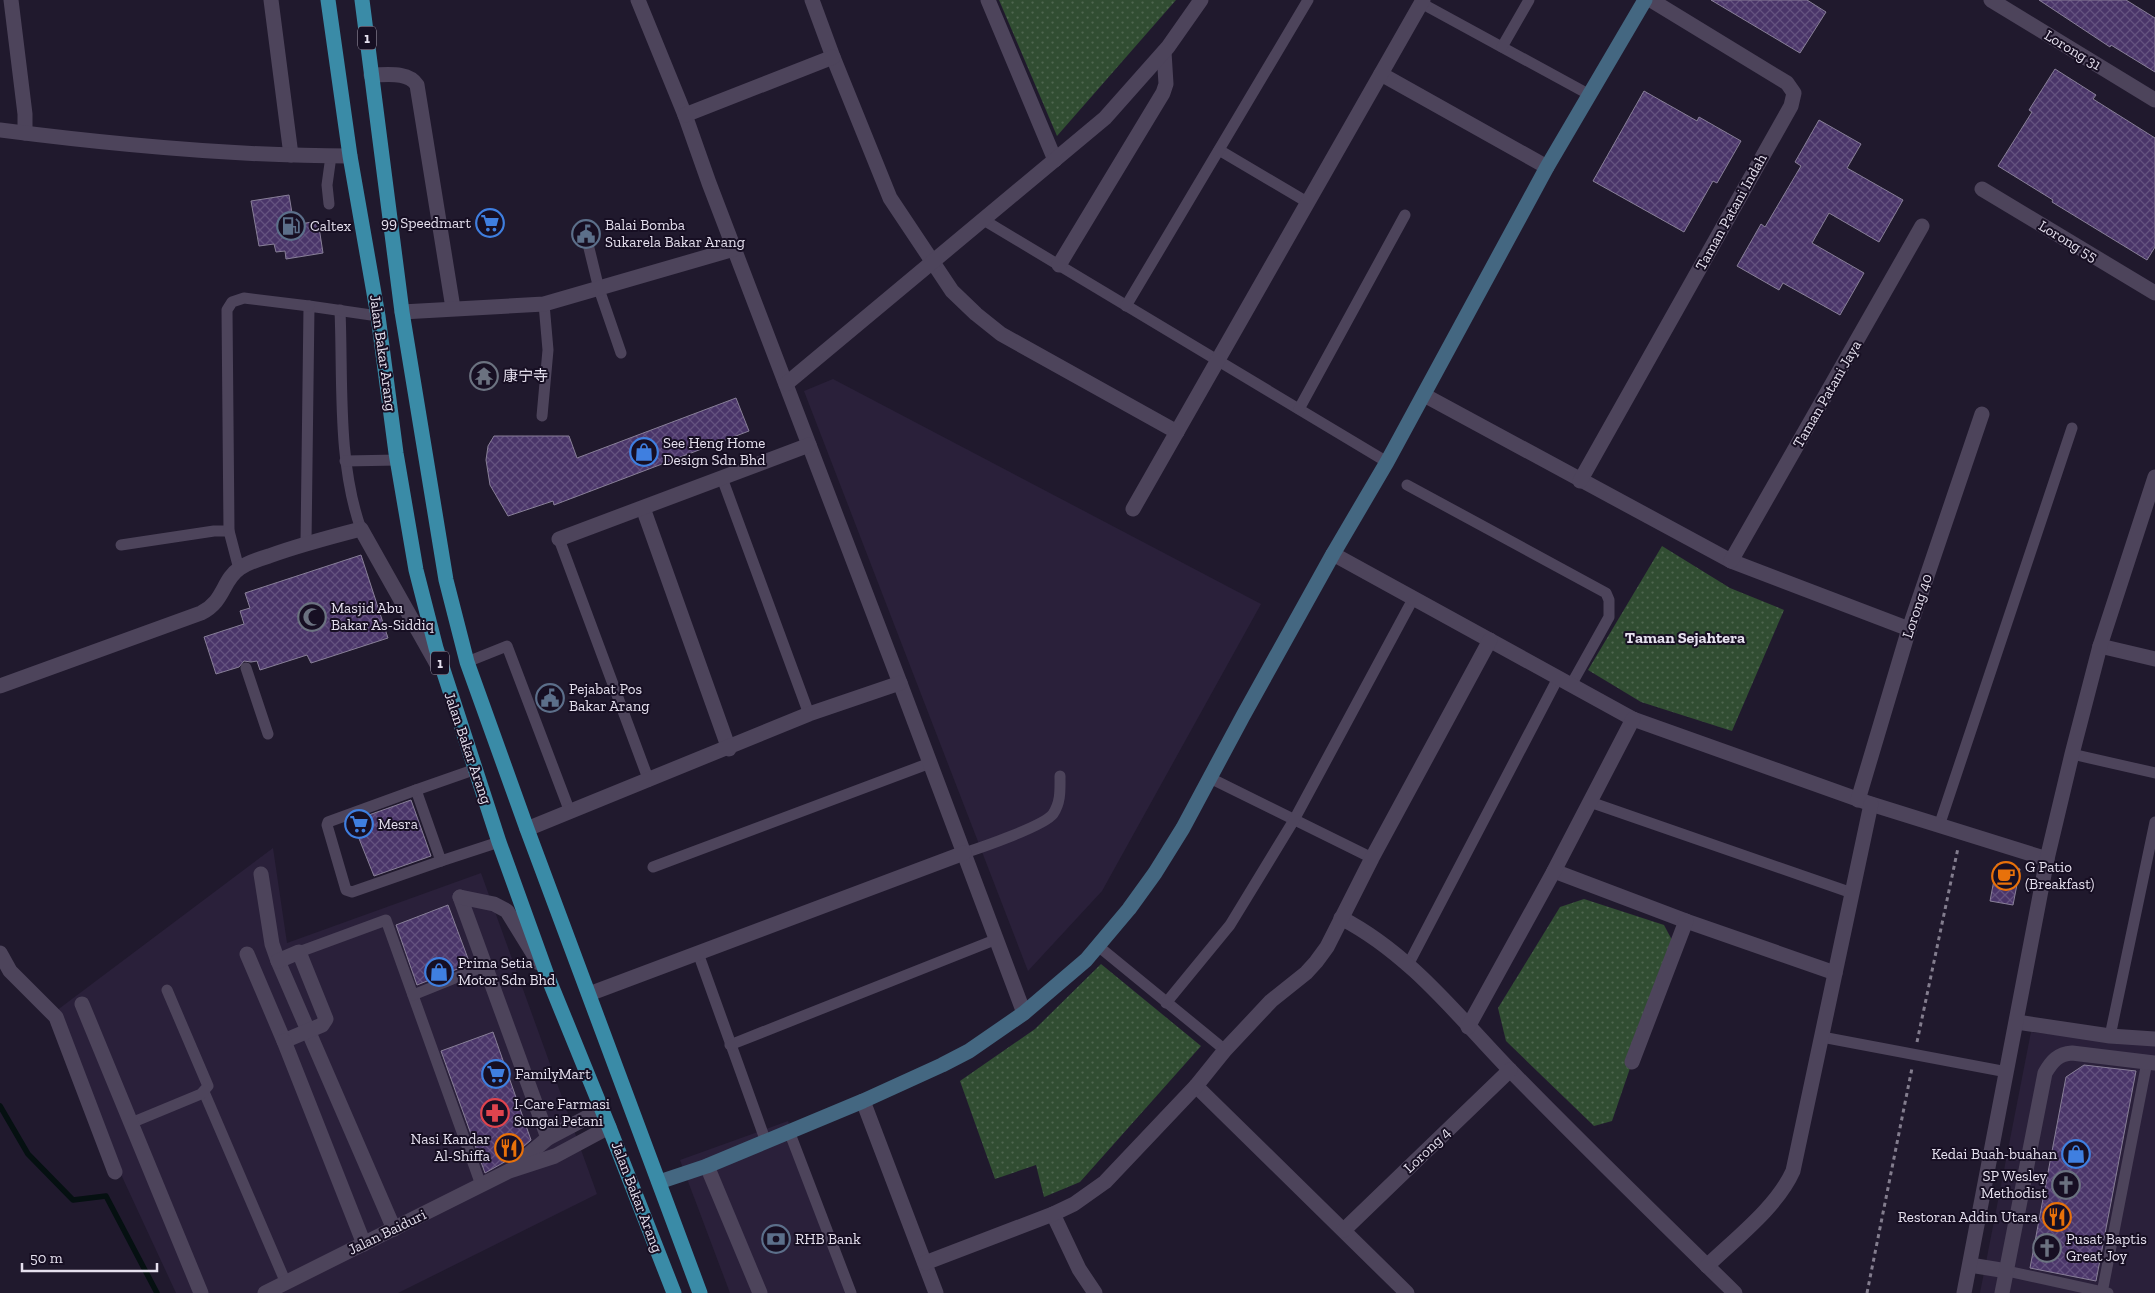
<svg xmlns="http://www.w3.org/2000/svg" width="2155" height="1293" font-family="'Zilla Slab','Noto Sans SC',serif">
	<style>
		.built { fill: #2a203a }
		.park { fill: url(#park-dots) }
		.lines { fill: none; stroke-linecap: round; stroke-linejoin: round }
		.stream { stroke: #051011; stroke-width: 5.5 }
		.building { fill: url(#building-cross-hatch); stroke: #887f98 }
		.path { stroke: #837d8e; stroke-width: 3; stroke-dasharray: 4 4; stroke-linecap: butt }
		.lane { stroke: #4d445b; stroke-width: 11 }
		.street { stroke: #4d445b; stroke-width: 15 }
		.secondary { stroke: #446781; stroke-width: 15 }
		.primary { stroke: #3a8ba7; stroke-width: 15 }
		.labels { text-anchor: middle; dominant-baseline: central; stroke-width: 4; stroke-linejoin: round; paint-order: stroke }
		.shield { fill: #170f23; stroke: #a7a1b1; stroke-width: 1 }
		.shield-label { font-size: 14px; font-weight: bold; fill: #e5e0ee }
		.street-label { font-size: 15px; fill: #e5e0ee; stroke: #170f23 }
		.poi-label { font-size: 15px; fill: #e5e0ee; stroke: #170f23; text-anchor: start }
		.neighbourhood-label { font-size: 16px; font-weight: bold; fill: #e5e0ee; stroke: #170f23 }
	</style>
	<defs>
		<pattern id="park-dots" width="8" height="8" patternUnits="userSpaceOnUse" patternTransform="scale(1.25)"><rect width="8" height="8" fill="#314d32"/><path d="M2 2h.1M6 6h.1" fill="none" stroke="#4f6650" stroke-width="1.8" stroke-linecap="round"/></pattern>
		<pattern id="building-cross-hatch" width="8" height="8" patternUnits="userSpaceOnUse" patternTransform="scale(1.25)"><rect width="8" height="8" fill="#4a3569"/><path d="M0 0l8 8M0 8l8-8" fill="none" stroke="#64527f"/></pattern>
	</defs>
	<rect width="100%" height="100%" fill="#20192d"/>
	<!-- built -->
	<g class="built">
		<polygon points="833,379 1261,604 1102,891 1028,971 804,391"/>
		<polygon points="273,848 287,943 481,873 597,1194 398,1293 176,1293 48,1017"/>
		<polygon points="2031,1032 2155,1046 2155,1293 1980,1293"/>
		<polygon points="788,1121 853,1293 730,1293 680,1160"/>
	</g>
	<!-- park -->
	<g class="park">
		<polygon points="999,0 1176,0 1057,136"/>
		<polygon points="1662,546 1730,588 1784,610 1732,731 1641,702 1588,670"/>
		<polygon points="1584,899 1664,925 1673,942 1612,1121 1594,1126 1506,1041 1498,1008 1560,907"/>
		<polygon points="1101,964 1201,1046 1080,1182 1044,1197 1036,1165 995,1179 960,1081 1035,1029"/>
	</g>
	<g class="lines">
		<!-- stream -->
		<polyline class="stream" points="0,1106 28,1154 73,1200 106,1196 157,1293"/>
	</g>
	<!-- building -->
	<g class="building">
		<polygon points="1711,0 1807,0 1826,12 1800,53"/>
		<polygon points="2039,0 2126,0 2155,18 2155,72 2111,45 2110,47"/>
		<polygon points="2055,69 2096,95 2093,99 2155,138 2155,247 2147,260 2052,202 2053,200 1998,166 2032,112 2029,110"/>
		<polygon points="1644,91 1697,121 1699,117 1741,141 1717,183 1713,181 1684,232 1593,181"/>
		<polygon points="1819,120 1861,144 1847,168 1903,200 1879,242 1829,213 1812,243 1864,273 1840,315 1783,283 1779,290 1737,266 1761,224 1765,227 1801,166 1795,162"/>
		<polygon points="289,195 294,225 318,221 323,253 286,259 285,251 276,252 274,244 259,246 251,201"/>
		<polygon points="736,398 749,431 554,505 553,501 508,516 490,485 486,460 488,446 494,436 569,436 577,458"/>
		<polygon points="361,555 388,638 311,663 307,655 260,670 257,661 251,662 244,661 239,667 216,674 204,637 244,624 240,611 250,608 245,593"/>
		<polygon points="411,800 431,856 374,876 352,821"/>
		<polygon points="1997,864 2020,869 2013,905 1990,901"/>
		<polygon points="448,905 470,964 417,985 396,925"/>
		<polygon points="493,1032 531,1140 508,1160 485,1173 441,1051"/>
		<polygon points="2084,1065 2136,1071 2096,1281 2030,1268 2066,1077"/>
	</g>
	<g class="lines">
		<!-- path -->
		<g class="path">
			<polyline points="1917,1042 1958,848"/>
			<polyline points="1867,1293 1912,1068"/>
		</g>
		<!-- lane -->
		<g class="lane">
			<polyline points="1421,3 1590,95"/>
			<polyline points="1502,47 1529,0"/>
			<polyline points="1219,150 1307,202"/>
			<polyline points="329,204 327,185 331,156"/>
			<polyline points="982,219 1387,462"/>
			<polyline points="587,240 599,289 621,353"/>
			<polyline points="1126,306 1308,0"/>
			<path d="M340,310c3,71 -3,152 21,219"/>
			<polyline points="1299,409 1405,215"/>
			<polyline points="542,416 548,350 544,304"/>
			<polyline points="345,461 398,460"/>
			<polyline points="722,478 809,714"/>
			<polyline points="1407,485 1606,593 1609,600 1609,617 1571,685"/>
			<polyline points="559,539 649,781"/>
			<polyline points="306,543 309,306 378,316"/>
			<polyline points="121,545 214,531 229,531"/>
			<polyline points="239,569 229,531 227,310 232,302 244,298 309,306"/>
			<polyline points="467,662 507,646 570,812"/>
			<polyline points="246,668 268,734"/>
			<polyline points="2072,754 2155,773"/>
			<polyline points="476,769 416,790 441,861 499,842"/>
			<polyline points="1210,778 1372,858"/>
			<polyline points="416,790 328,822 327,825 346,890 352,892 441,861"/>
			<polyline points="1590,802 1852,893"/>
			<polyline points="1939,826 2072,428"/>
			<path d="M964,853c16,-5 80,-27 89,-39 8,-12 7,-24 7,-38"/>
			<polyline points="653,867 930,763"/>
			<polyline points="1098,946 1225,1050"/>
			<polyline points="299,952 386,920 481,1185"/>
			<polyline points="698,953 766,1142"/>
			<polyline points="1408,965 1558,678"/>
			<polyline points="413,995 485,966"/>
			<polyline points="1166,1003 1230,925 1294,820 1413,599"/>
			<polyline points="2110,1036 2155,822"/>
			<polyline points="1822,1037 2007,1072"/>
			<polyline points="730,1045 997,939"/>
			<polyline points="204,1092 286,1283"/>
			<polyline points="131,1123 201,1094 208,1086 167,990"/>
			<polyline points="789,1131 851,1293"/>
			<polyline points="2007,1271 2108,1293"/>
			<polyline points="2102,1293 2147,1062"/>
		</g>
		<!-- street -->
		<g class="street">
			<polyline points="11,0 25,114 25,133"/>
			<polyline points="271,0 291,155"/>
			<polyline points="638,0 685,115 709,183 900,683 1024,1013"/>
			<polyline points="812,0 833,57 890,198 952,291 976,314 1001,334 1177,432"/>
			<polyline points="988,0 1055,160"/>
			<polyline points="1991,0 2155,100"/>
			<polyline points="1381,74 1547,167"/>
			<path d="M371,75c15,0 37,-4 46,10l36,223"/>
			<polyline points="685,115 833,57"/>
			<path d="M0,130c116,15 233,26 350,26"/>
			<polyline points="1982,189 2155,293"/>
			<polyline points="1059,265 1163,93 1166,84 1164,52"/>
			<polyline points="402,312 544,304 734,249"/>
			<polyline points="786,384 1105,118 1168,47 1201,0"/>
			<polyline points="1424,395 1731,561 1909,629"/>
			<polyline points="1580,481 1791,106 1794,93 1787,83 1651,0"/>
			<polyline points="643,508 729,749"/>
			<polyline points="1133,509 1423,0"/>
			<polyline points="559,539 809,445"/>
			<polyline points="1333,554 1633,719 1871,804 2047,859"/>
			<polyline points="1731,561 1922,226"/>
			<polyline points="2100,646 2155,659"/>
			<path d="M0,686l201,-73c24,-12 21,-33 39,-45 9,-6 19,-9 29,-12 30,-11 61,-19 92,-27l77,137"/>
			<polyline points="1858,800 1909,629 1982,414"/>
			<polyline points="527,829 809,714 900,683"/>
			<polyline points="1554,871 1686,921 1835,973"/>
			<polyline points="261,874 272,944 278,961 394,1229"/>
			<polyline points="460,897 548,1138"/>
			<polyline points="460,897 494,904 507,911 539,963"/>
			<path d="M1341,918c68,35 116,97 168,151 74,76 150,150 226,224"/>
			<polyline points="0,953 10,971 56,1017 115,1172"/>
			<polyline points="247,954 284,1041 322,1025 326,1019 299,952 278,961"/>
			<polyline points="589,994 964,853"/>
			<polyline points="82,1004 201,1293"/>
			<polyline points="2017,1022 2110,1036 2155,1039"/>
			<polyline points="1468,1027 1554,871 1633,719"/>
			<polyline points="284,1041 364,1244"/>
			<polyline points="1632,1062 1686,921"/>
			<polyline points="1196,1086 1407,1293"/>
			<polyline points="863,1101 936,1293"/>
			<polyline points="516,1165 548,1138 601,1110"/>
			<polyline points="707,1166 760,1293"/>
			<polyline points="1053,1214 1079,1269 1095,1293"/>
			<polyline points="1344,1230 1510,1070"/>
			<polyline points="925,1263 1053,1214 1074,1204 1105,1182 1196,1086 1225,1050 1271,1001 1306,973 1316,962 1327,947 1372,858 1490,640"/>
			<polyline points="1970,1265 2007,1271"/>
			<path d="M1707,1266c28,-27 70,-59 86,-95l78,-367"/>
			<polyline points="265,1293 509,1171 555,1156 609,1127"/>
			<polyline points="1964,1293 2047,859 2072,754 2100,646 2155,477"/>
			<path d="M2002,1293l43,-220c7,-12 13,-19 27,-20l83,10"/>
		</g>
		<!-- secondary -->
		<polyline class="secondary" points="659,1182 707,1166 863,1101 942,1065 969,1051 1024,1013 1086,960 1129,909 1155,873 1183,828 1243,716 1333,554 1387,462 1547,167 1645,0"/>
		<!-- primary -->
		<g class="primary">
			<polyline points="328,0 350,156 378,316 396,453 416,570 436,648 499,842 547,975 609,1127 674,1293"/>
			<polyline points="362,0 402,312 446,580 467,662 527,829 700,1293"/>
		</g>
	</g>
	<!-- icons -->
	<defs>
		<symbol id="supermarket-ring" viewBox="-11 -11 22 22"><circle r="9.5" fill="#170f23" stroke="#3f7fe0" stroke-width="1.5"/><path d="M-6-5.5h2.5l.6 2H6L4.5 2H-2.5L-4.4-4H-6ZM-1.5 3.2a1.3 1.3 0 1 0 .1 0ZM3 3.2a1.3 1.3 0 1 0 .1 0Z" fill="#3f7fe0"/></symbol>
		<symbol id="fuel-ring" viewBox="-11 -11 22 22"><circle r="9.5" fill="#170f23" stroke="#5c6f8a" stroke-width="1.5"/><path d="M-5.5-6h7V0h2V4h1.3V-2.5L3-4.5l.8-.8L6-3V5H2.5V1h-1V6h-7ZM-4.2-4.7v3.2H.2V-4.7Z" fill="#5c6f8a"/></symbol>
		<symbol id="civic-ring" viewBox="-11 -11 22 22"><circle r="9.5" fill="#170f23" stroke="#5c6f8a" stroke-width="1.5"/><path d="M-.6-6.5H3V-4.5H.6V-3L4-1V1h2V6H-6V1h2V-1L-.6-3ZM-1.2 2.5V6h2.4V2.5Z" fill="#5c6f8a"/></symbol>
		<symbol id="temple-ring" viewBox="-11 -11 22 22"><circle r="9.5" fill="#170f23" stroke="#6b7280" stroke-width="1.5"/><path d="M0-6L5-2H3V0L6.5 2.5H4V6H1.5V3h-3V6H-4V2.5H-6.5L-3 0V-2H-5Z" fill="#6b7280"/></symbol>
		<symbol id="shop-ring" viewBox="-11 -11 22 22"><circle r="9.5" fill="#170f23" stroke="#3f7fe0" stroke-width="1.5"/><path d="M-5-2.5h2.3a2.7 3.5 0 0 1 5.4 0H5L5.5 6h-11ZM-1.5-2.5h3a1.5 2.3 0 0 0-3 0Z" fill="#3f7fe0"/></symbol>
		<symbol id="mosque-ring" viewBox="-11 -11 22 22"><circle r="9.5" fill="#170f23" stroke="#6b7280" stroke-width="1.5"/><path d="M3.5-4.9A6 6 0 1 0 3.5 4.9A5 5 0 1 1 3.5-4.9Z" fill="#6b7280"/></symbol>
		<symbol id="cafe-ring" viewBox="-11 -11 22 22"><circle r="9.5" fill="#170f23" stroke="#e8710a" stroke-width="1.5"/><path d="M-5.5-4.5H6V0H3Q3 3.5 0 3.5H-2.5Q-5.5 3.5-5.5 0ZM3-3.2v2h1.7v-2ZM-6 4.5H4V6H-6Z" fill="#e8710a"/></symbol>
		<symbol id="pharmacy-ring" viewBox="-11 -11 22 22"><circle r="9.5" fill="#170f23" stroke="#e0444e" stroke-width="1.5"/><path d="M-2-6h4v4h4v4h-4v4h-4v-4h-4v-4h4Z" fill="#e0444e"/></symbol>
		<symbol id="restaurant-ring" viewBox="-11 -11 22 22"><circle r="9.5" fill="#170f23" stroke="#e8710a" stroke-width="1.5"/><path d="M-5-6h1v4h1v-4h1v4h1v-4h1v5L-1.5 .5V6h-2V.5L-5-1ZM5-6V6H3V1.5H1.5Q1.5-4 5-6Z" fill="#e8710a"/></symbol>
		<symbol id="church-ring" viewBox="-11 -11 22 22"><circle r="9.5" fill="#170f23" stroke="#6b7280" stroke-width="1.5"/><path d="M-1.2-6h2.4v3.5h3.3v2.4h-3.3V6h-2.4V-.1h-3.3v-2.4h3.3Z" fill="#6b7280"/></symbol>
		<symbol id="bank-ring" viewBox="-11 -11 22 22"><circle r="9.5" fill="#170f23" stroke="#5c6f8a" stroke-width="1.5"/><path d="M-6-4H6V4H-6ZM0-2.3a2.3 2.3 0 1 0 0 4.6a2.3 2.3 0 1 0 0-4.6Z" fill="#5c6f8a"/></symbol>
	</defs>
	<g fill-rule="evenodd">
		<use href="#supermarket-ring" x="474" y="207" width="32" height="32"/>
		<use href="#fuel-ring" x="275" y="210" width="32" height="32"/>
		<use href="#civic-ring" x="570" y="218" width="32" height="32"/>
		<use href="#temple-ring" x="468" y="360" width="32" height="32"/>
		<use href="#shop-ring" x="628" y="436" width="32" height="32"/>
		<use href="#mosque-ring" x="296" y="601" width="32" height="32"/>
		<use href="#civic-ring" x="534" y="682" width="32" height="32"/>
		<use href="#supermarket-ring" x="343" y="808" width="32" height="32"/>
		<use href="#cafe-ring" x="1990" y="860" width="32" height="32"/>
		<use href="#shop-ring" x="423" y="956" width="32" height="32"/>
		<use href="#supermarket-ring" x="480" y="1058" width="32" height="32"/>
		<use href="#pharmacy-ring" x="479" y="1097" width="32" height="32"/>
		<use href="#restaurant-ring" x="493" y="1132" width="32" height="32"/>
		<use href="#shop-ring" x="2060" y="1138" width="32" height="32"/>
		<use href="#church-ring" x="2050" y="1169" width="32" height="32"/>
		<use href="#restaurant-ring" x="2041" y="1201" width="32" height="32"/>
		<use href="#bank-ring" x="760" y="1223" width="32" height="32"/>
		<use href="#church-ring" x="2031" y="1232" width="32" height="32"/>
	</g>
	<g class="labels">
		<!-- shield labels -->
		<g class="shield">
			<rect x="358" y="26.5" width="18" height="23" rx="4"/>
			<rect x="431" y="651.5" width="18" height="23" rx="4"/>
		</g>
		<g class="shield-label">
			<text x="367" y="38">1</text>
			<text x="440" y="663">1</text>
		</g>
		<!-- street labels -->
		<g class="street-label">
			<text transform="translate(2073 50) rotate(31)">Lorong 31</text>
			<text transform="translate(1731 212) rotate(-61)">Taman Patani Indah</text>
			<text transform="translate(2068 241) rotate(31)">Lorong 55</text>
			<text transform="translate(383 353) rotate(82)">Jalan Bakar Arang</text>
			<text transform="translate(1827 394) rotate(-60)">Taman Patani Jaya</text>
			<text transform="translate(1917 606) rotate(-72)">Lorong 40</text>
			<text transform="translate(468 748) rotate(71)">Jalan Bakar Arang</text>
			<text transform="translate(1427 1150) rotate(-44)">Lorong 4</text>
			<text transform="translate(637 1197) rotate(69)">Jalan Bakar Arang</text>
			<text transform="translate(387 1232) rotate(-26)">Jalan Baiduri</text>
		</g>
		<!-- poi labels -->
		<g class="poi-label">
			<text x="471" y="223" text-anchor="end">99 Speedmart</text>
			<text x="605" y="225">Balai Bomba<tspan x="605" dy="17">Sukarela Bakar Arang</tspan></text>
			<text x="310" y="226">Caltex</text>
			<text x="503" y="376">康宁寺</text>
			<text x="663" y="443">See Heng Home<tspan x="663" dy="17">Design Sdn Bhd</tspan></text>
			<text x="331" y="608">Masjid Abu<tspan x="331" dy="17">Bakar As-Siddiq</tspan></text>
			<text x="569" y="689">Pejabat Pos<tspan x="569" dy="17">Bakar Arang</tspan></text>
			<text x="378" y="824">Mesra</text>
			<text x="2025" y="867">G Patio<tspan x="2025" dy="17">(Breakfast)</tspan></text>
			<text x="458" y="963">Prima Setia<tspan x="458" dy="17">Motor Sdn Bhd</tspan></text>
			<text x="515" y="1074">FamilyMart</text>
			<text x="514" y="1104">I-Care Farmasi<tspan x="514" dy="17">Sungai Petani</tspan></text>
			<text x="490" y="1139" text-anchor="end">Nasi Kandar<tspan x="490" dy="17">Al-Shiffa</tspan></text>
			<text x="2057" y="1154" text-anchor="end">Kedai Buah-buahan</text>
			<text x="2047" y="1176" text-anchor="end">SP Wesley<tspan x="2047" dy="17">Methodist</tspan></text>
			<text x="2038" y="1217" text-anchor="end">Restoran Addin Utara</text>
			<text x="795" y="1239">RHB Bank</text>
			<text x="2066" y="1239">Pusat Baptis<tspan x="2066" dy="17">Great Joy</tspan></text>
		</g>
		<!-- neighbourhood labels -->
		<g class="neighbourhood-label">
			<text x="1685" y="637">Taman Sejahtera</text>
		</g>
	</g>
	<!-- scale -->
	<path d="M22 1263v8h135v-8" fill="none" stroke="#e5e0ee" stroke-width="2.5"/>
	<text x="30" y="1263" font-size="15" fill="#e5e0ee" stroke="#170f23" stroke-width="4" paint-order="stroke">50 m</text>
</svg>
